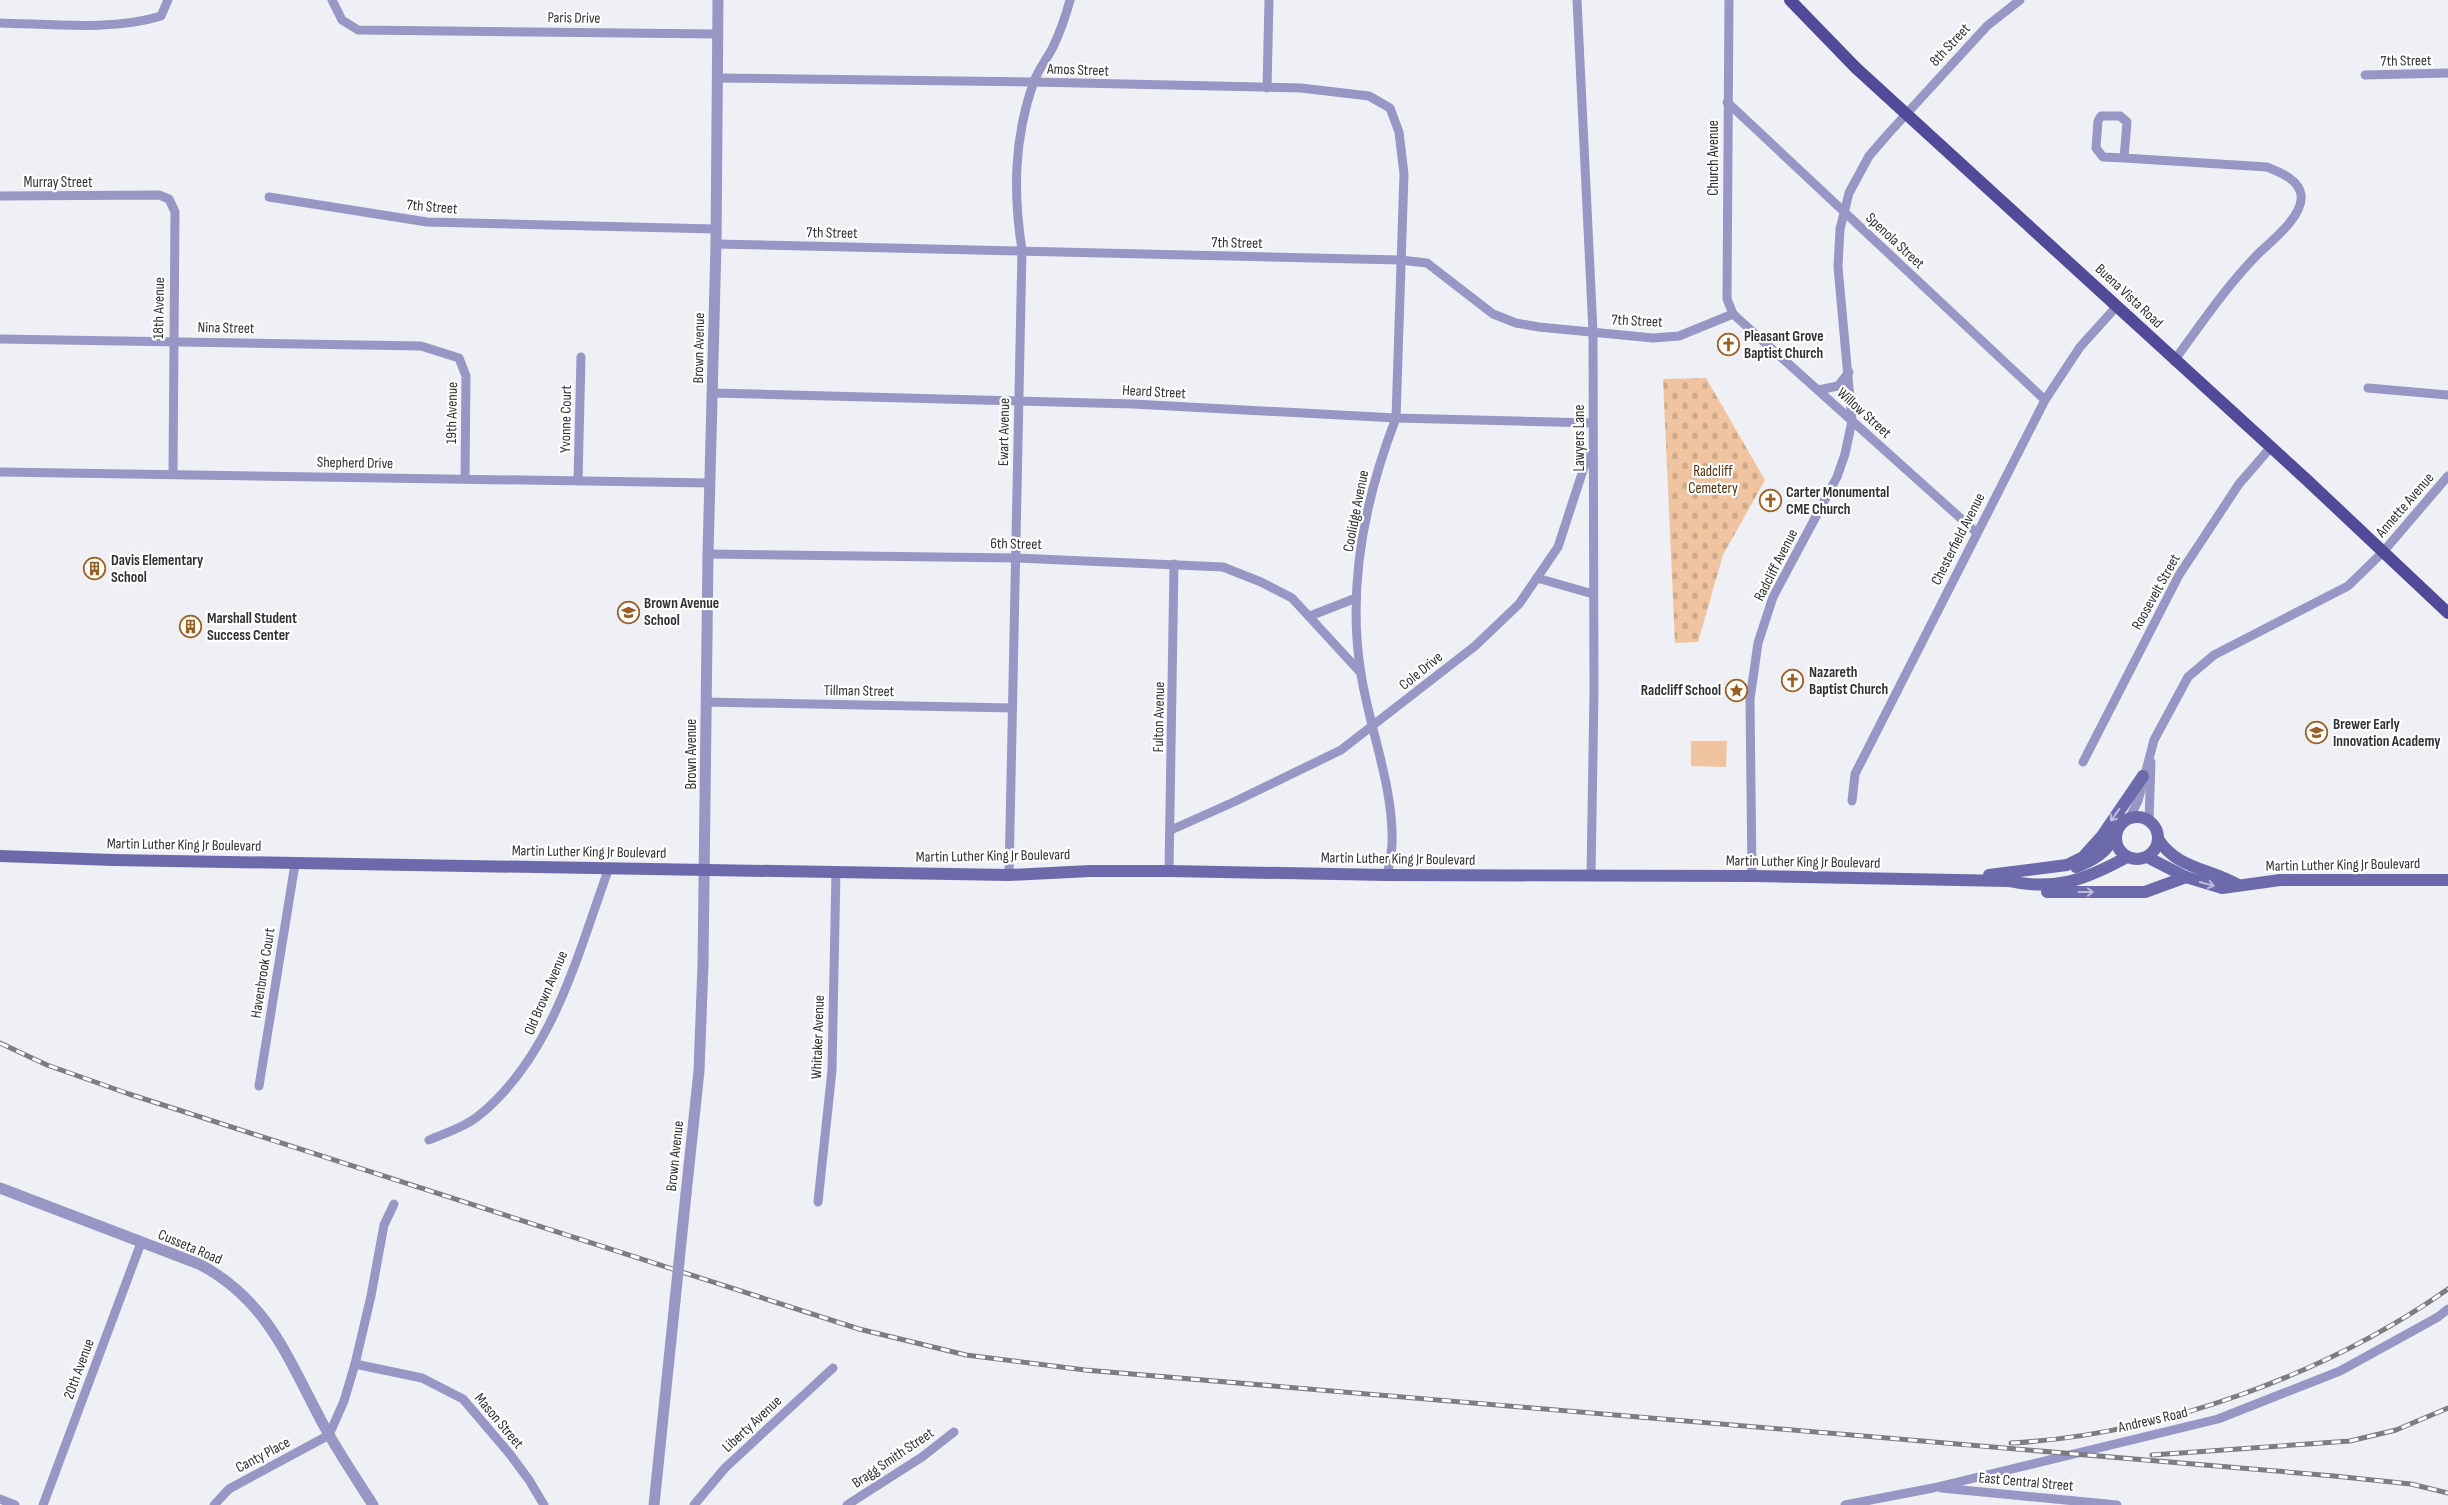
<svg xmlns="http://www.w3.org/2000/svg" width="2448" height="1505" font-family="'Sofia Sans Condensed',sans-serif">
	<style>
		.cemetery { fill: url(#cemetery-stones) }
		.pitch { fill: #f0c4a0 }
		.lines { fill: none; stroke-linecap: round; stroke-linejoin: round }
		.minor { stroke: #9796c4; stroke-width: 9 }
		.tertiary { stroke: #9796c4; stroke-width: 11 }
		.secondary { stroke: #6d6aac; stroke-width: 12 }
		.primary { stroke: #524999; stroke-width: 12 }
		.rail-casing { stroke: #7d7d80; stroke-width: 5 }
		.rail { stroke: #fff; stroke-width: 3; stroke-dasharray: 9; stroke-linecap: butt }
		.tertiary-bridge { stroke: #9796c4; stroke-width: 11 }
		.oneway { stroke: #bdbcda }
		.labels { text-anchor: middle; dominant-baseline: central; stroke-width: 4.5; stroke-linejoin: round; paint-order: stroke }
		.street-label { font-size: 15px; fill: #313133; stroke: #fff }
		.poi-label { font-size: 15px; font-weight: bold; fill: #313133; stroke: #fff; text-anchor: start }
		.park-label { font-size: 15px; fill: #512d08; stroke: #fff }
	</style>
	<defs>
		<pattern id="cemetery-stones" width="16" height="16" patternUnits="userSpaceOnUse" patternTransform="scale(1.25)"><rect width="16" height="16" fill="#f0c4a0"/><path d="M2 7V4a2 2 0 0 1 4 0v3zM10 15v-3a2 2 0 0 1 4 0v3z" fill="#cea98a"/></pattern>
	</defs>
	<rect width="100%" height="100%" fill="#eff0f5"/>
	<!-- cemetery -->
	<polygon class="cemetery" points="1706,378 1765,480 1723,555 1698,642 1675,643 1663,379"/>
	<!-- pitch -->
	<polygon class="pitch" points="1691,741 1727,741 1726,767 1691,766"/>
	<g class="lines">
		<!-- minor -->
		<g class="minor">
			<polyline points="332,0 342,20 358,30 717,34"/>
			<polyline points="1577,0 1593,332 1594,692 1591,876"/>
			<polyline points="1729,0 1727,299 1733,314 1977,533"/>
			<path d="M0,23c50,1 113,8 161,-7l7,-16"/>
			<polyline points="2365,75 2448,73"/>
			<path d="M718,78l315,4 268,6 68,8 21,12 9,24 5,42 -8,244c-31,80 -49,170 -35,256 9,57 33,113 31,171 -1,10 -3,21 -5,30"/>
			<polyline points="1267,88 1269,0"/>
			<polyline points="1727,102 2045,400"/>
			<path d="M2124,158l3,-36 -7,-6h-19l-3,5 -2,27 7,9 21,1 143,9c12,5 32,12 34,28 3,20 -28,45 -41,57 -33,33 -59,72 -86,109"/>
			<polyline points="0,196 159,195 169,199 175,212 173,473"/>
			<polyline points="269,197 427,222 715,229"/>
			<polyline points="716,244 1400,260 1427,263 1493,314 1516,323 1539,327 1653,338 1679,336 1733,314"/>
			<polyline points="0,339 421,346 459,358 466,376 465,479"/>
			<polyline points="2368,388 2448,395"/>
			<polyline points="1818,390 1838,386 1849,372"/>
			<polyline points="713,393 1133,404 1396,418 1593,423"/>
			<polyline points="0,472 710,483"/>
			<polyline points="578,481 581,357"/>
			<polyline points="708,554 1015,558 1223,567 1261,582 1292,598 1361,673"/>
			<polyline points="1537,578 1593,594"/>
			<polyline points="1310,616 1356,598"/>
			<polyline points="706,702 1012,708"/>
			<polyline points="2083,762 2179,575 2239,484 2271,447"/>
			<polyline points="1852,801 1855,774 2045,400 2080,347 2117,306"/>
			<polyline points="2129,819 2138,801 2154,740 2188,677 2214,655 2348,586 2383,552 2448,476"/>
			<polyline points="2149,821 2151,762"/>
			<polyline points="1171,830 1236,801 1341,750 1475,646 1519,604 1558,547 1589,452"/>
			<polyline points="1169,871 1174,564"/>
			<path d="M1009,875l13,-625c-9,-57 -8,-111 11,-166 4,-13 14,-25 20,-37 7,-15 13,-32 17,-47"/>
			<polyline points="1752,876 1750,699 1758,643 1773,597 1837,477 1845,454 1852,421 1838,267 1840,229 1849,193 1869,156 1888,134 1987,26 2020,0"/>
			<polyline points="259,1086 295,864"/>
			<path d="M429,1140c16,-7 34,-12 48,-23 76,-60 100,-162 132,-249"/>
			<polyline points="818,1202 832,1070 836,872"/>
			<polyline points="355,1364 422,1378 463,1399 509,1453 529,1480 544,1505"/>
			<polyline points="1941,1488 2117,1505"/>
			<polyline points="0,1499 15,1505"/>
			<polyline points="43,1505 141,1243"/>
			<polyline points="214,1505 229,1489 329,1435 344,1401 355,1364 371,1296 384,1225 394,1204"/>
			<polyline points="694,1505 725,1468 833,1368"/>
			<polyline points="847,1505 922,1457 954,1432"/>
			<polyline points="1845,1505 1933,1488 2218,1419 2340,1371 2438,1317 2448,1309"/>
		</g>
		<!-- tertiary -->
		<g class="tertiary">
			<path d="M0,1188l199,76c69,36 89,95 124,160 15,28 33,54 50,81"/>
			<polyline points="686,1194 699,1071 703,965 708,554 716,244 718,0"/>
			<polyline points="654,1505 675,1301"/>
		</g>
		<!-- secondary -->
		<g class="secondary">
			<circle cx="2137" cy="838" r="21"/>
			<path d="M2158,839c19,30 51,29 80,46"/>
			<path d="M0,856l113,4 896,15 81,-4h79l218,4 365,1 256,5c48,10 77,-1 119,-24"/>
			<polyline points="2147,857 2186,877 2222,888 2280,880 2448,880"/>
			<path d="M2076,867c19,-7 31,-15 40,-33"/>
			<polyline points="1989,875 2067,865 2083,857 2102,836 2143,776"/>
			<polyline points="2047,892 2145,892 2186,877"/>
		</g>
		<!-- primary -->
		<polyline class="primary" points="1790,0 1856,68 2308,481 2448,613"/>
		<defs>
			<g id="rail">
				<polyline points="0,1043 47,1065 129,1094 859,1329 966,1355 1085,1370 2334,1476 2411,1484 2448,1493"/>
				<path d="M2011,1443c148,-8 315,-68 437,-154"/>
				<polyline points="2152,1455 2350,1441 2396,1430 2448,1408"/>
			</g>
		</defs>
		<!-- rail casing -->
		<use href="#rail" class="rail-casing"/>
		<!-- rail -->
		<use href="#rail" class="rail"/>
		<!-- tertiary-bridge -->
		<polyline class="tertiary-bridge" points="675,1301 686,1194"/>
	</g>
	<!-- one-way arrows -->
	<defs><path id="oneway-shaft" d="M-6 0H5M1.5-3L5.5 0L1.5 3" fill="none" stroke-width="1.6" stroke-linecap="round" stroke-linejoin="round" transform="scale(1.25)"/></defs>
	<g class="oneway">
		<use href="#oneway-shaft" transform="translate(2115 815) rotate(126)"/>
		<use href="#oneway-shaft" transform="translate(2207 884) rotate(15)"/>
		<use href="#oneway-shaft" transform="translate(2086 892)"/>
	</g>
	<!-- icons -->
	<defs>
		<symbol id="church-ring" viewBox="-11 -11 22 22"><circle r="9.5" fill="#fff" stroke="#9c5f23" stroke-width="1.5"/><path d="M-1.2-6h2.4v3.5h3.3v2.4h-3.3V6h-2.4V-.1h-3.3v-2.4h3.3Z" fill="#9c5f23"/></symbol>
		<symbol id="building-ring" viewBox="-11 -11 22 22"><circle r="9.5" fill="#fff" stroke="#9c5f23" stroke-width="1.5"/><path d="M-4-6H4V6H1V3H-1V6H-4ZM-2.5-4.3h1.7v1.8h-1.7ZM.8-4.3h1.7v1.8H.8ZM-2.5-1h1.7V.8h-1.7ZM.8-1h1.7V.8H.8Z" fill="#9c5f23"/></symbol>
		<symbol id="school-ring" viewBox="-11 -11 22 22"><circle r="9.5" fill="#fff" stroke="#9c5f23" stroke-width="1.5"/><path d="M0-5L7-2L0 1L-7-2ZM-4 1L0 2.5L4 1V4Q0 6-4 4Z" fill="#9c5f23"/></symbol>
		<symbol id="sight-ring" viewBox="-11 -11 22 22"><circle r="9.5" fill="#fff" stroke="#9c5f23" stroke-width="1.5"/><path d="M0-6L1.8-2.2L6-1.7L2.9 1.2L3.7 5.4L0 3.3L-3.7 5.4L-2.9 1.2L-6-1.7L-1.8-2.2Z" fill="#9c5f23"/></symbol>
	</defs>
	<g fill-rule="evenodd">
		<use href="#church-ring" x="1716" y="332" width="25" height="25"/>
		<use href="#church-ring" x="1758" y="488" width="25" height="25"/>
		<use href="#building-ring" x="82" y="556" width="25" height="25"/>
		<use href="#school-ring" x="616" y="600" width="25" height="25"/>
		<use href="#building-ring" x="178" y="614" width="25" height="25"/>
		<use href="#church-ring" x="1780" y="668" width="25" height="25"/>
		<use href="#sight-ring" x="1724" y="678" width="25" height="25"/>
		<use href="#school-ring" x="2304" y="720" width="25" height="25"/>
	</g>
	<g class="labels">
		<!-- street labels -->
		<g class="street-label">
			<text transform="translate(574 18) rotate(1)">Paris Drive</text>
			<text transform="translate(1950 45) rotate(-47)">8th Street</text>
			<text transform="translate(2406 61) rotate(-1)">7th Street</text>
			<text transform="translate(1078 70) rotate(2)">Amos Street</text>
			<text transform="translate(1713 158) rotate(-90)">Church Avenue</text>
			<text x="58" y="182">Murray Street</text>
			<text transform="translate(432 207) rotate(5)">7th Street</text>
			<text transform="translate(832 233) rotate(1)">7th Street</text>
			<text transform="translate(1895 241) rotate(43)">Spenola Street</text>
			<text transform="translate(1237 243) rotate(1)">7th Street</text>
			<text transform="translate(2129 296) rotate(43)">Buena Vista Road</text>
			<text transform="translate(159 308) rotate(-89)">18th Avenue</text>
			<text transform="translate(1637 321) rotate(3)">7th Street</text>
			<text transform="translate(226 328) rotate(1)">Nina Street</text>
			<text transform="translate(699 348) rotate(-89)">Brown Avenue</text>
			<text transform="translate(1154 392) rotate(3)">Heard Street</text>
			<text transform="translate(452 413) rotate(-89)">19th Avenue</text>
			<text transform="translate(1864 413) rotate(42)">Willow Street</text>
			<text transform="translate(566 419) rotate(-89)">Yvonne Court</text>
			<text transform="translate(1004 432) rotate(-89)">Ewart Avenue</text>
			<text transform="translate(1579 438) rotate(-90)">Lawyers Lane</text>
			<text transform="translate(355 463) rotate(1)">Shepherd Drive</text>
			<text transform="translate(2405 505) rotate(-49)">Annette Avenue</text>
			<text transform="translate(1356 511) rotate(-79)">Coolidge Avenue</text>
			<text transform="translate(1958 539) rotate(-63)">Chesterfield Avenue</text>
			<text transform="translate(1016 544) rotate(1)">6th Street</text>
			<text transform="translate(1776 565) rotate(-63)">Radcliff Avenue</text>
			<text transform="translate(2156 592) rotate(-61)">Roosevelt Street</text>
			<text transform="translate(1421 671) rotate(-39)">Cole Drive</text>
			<text transform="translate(859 691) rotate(1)">Tillman Street</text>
			<text transform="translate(1159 717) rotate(-89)">Fulton Avenue</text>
			<text transform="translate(691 754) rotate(-90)">Brown Avenue</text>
			<text transform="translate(184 845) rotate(1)">Martin Luther King Jr Boulevard</text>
			<text transform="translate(589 852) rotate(1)">Martin Luther King Jr Boulevard</text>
			<text transform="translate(993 856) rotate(-1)">Martin Luther King Jr Boulevard</text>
			<text transform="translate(1398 859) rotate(1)">Martin Luther King Jr Boulevard</text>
			<text transform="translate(1803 862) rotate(1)">Martin Luther King Jr Boulevard</text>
			<text transform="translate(2343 865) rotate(-1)">Martin Luther King Jr Boulevard</text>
			<text transform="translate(263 973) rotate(-81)">Havenbrook Court</text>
			<text transform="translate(546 993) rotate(-67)">Old Brown Avenue</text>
			<text transform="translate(818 1037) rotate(-88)">Whitaker Avenue</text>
			<text transform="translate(675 1156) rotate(-84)">Brown Avenue</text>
			<text transform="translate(190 1247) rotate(23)">Cusseta Road</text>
			<text transform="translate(79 1369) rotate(-70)">20th Avenue</text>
			<text transform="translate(2153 1420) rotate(-13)">Andrews Road</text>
			<text transform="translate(499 1421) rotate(50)">Mason Street</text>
			<text transform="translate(752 1424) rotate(-43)">Liberty Avenue</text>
			<text transform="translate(263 1455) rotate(-28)">Canty Place</text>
			<text transform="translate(893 1458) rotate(-34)">Bragg Smith Street</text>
			<text transform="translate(2026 1482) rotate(5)">East Central Street</text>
		</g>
		<!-- poi labels -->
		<g class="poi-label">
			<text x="1744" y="336">Pleasant Grove<tspan x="1744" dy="17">Baptist Church</tspan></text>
			<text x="1786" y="492">Carter Monumental<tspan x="1786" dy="17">CME Church</tspan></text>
			<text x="111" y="560">Davis Elementary<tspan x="111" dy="17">School</tspan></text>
			<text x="644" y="603">Brown Avenue<tspan x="644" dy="17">School</tspan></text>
			<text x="207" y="618">Marshall Student<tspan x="207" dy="17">Success Center</tspan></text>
			<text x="1809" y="672">Nazareth<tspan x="1809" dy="17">Baptist Church</tspan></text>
			<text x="1721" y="690" text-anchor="end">Radcliff School</text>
			<text x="2333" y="724">Brewer Early<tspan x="2333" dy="17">Innovation Academy</tspan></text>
		</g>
		<!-- park labels -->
		<g class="park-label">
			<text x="1713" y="471">Radcliff<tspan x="1713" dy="17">Cemetery</tspan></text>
		</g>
	</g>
</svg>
